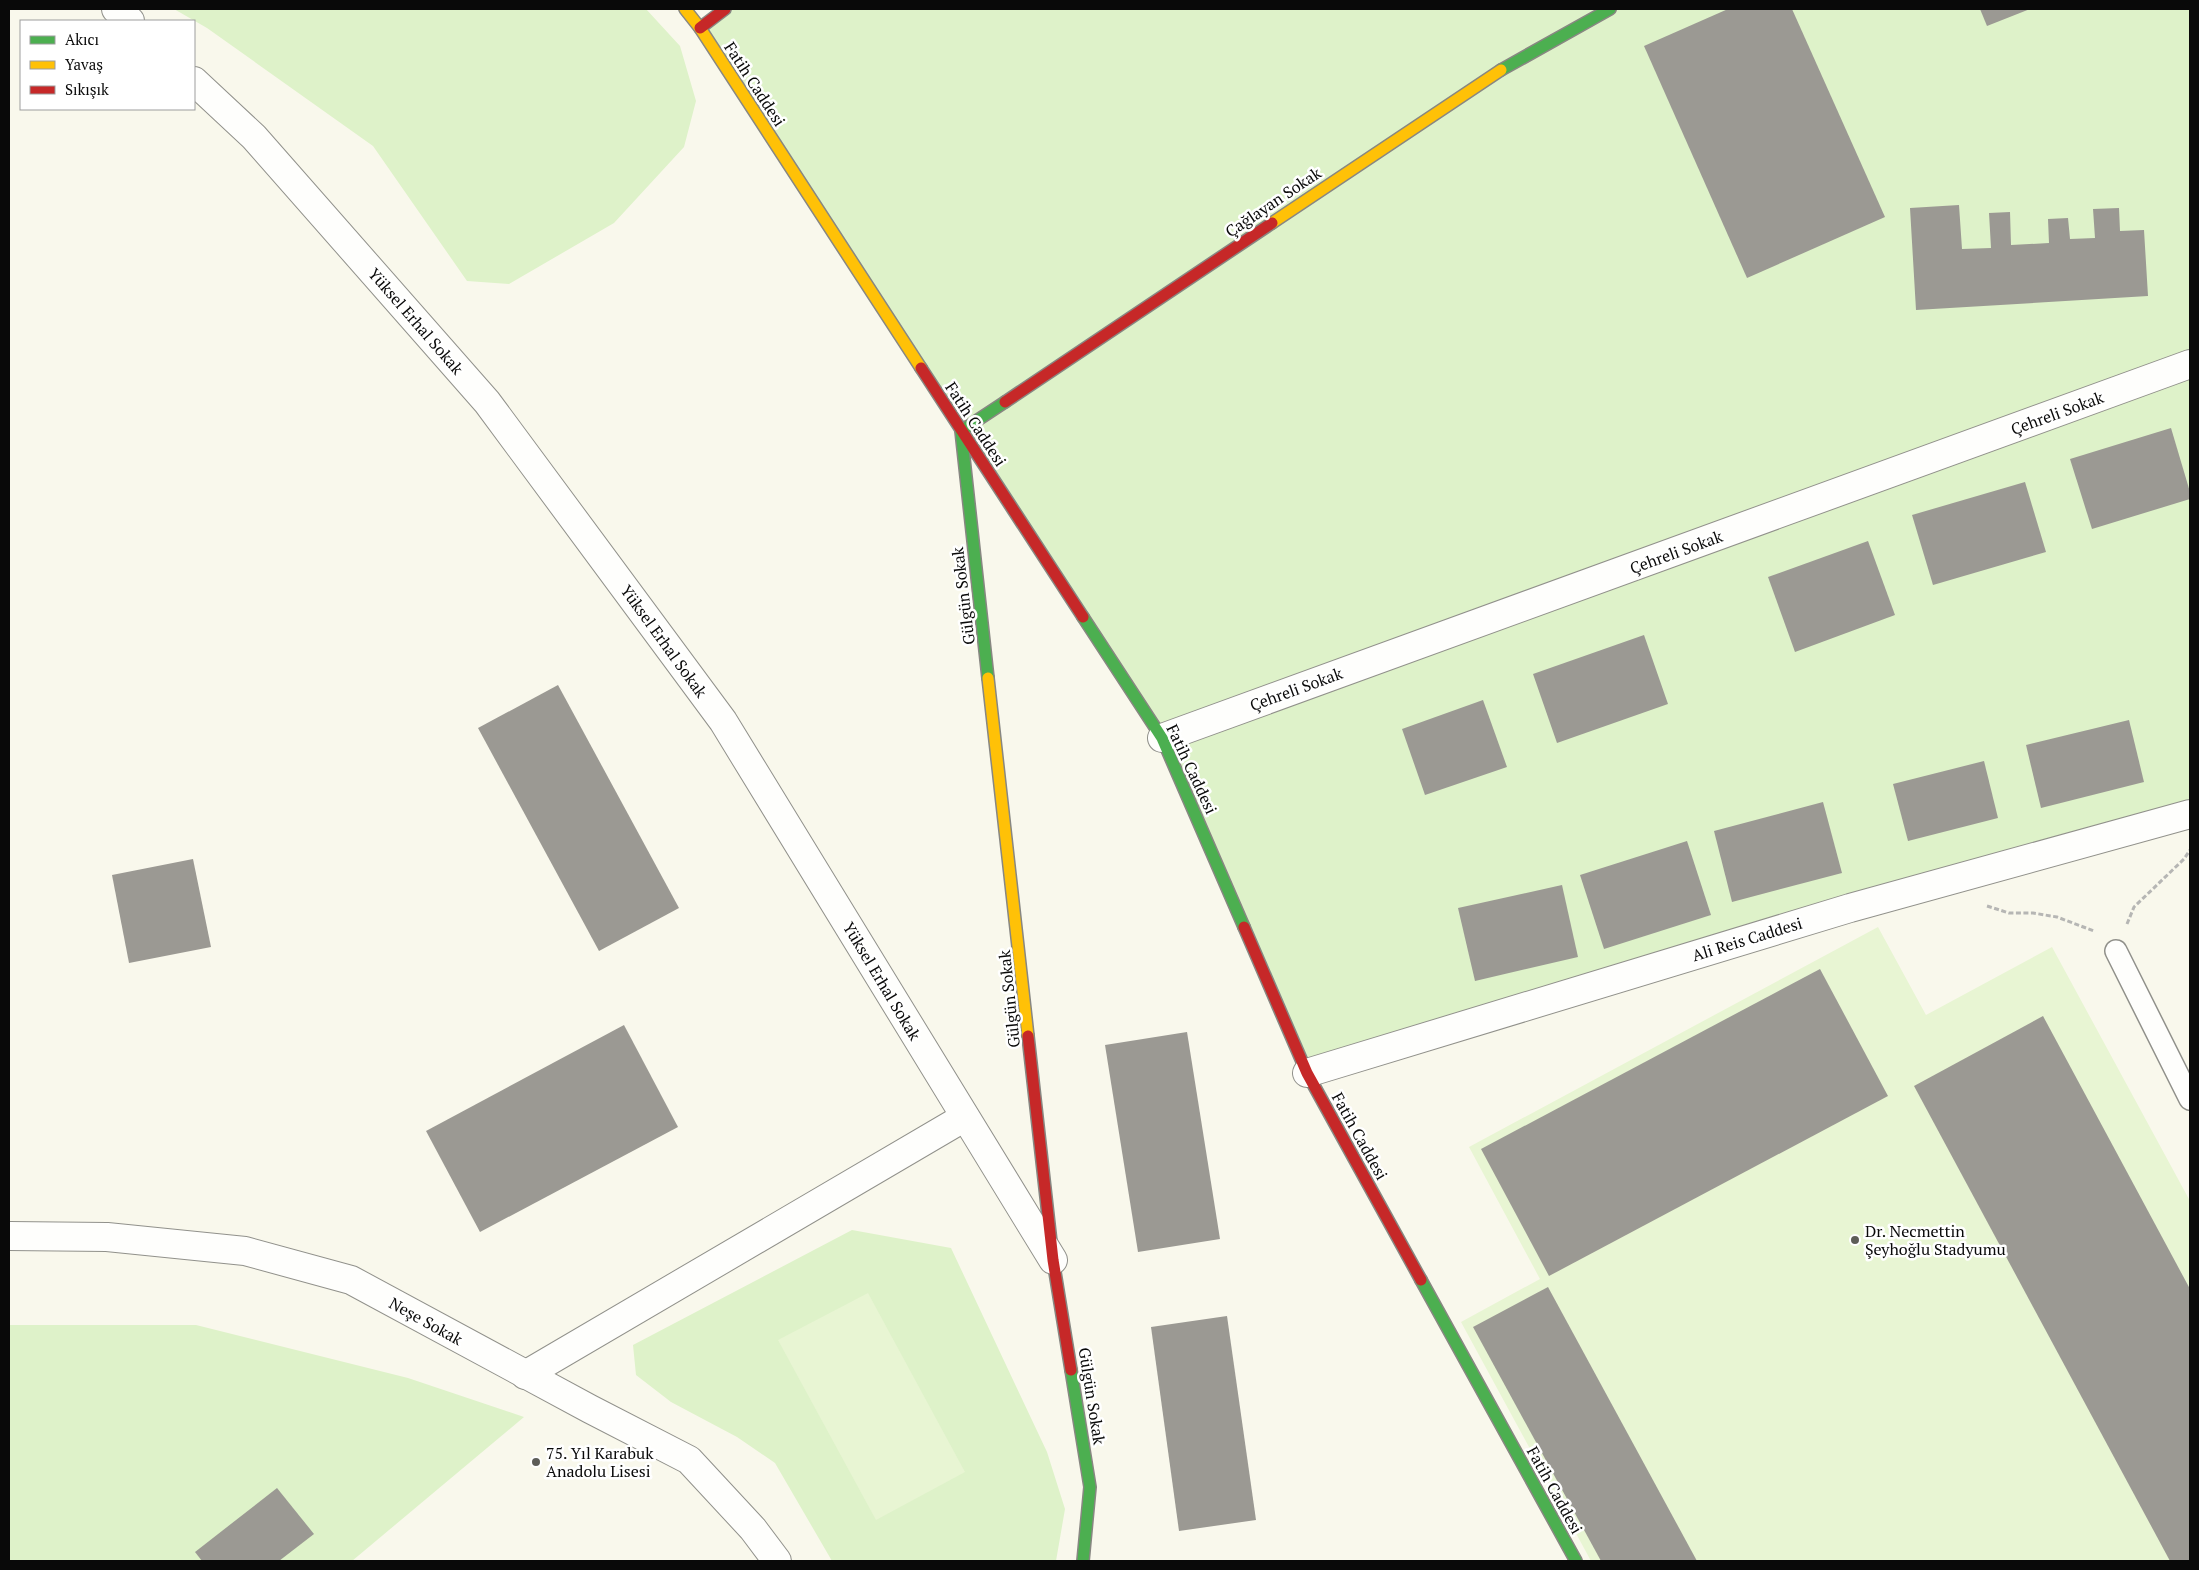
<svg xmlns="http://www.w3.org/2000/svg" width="2199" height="1570" font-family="'PT Serif',serif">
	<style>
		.green { fill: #def2c9 }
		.pitch { fill: #e8f5d3 }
		.building { fill: #9b9993 }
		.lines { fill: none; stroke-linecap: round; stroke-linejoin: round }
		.lane-casing { stroke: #91918b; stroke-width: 24 }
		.street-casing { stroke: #91918b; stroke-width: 30 }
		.fast-casing { stroke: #888782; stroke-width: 14 }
		.slow-casing { stroke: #888782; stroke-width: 14 }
		.jam-casing { stroke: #888782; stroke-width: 14 }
		.path { stroke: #b6b6b4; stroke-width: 3; stroke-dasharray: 5 2.5; stroke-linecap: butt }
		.lane { stroke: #fefefc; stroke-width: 21 }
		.street { stroke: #fefefc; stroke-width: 28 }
		.fast { stroke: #4caf50; stroke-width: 11 }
		.slow { stroke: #ffc107; stroke-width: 11 }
		.jam { stroke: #c62828; stroke-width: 11 }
		.poi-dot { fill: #5d5d58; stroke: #fff; stroke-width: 2 }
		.labels { text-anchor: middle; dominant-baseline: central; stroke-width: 5; stroke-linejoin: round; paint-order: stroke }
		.street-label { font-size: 16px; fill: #090909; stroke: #fff }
		.poi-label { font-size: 16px; fill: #090909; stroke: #fff; text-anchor: start }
	</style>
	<rect width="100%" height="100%" fill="#f9f8ec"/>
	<!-- green -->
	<g class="green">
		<polygon points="174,9 646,9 680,46 696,101 684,147 614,223 509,284 467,281 373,146 207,28"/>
		<polygon points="725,9 2190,9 2190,814 1307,1073 1162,738 700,28"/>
		<polygon points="852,1230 951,1248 1047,1452 1065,1509 1056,1561 832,1561 775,1463 737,1437 671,1402 636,1375 633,1345"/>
		<polygon points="9,1325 196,1325 408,1378 524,1417 352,1561 9,1561"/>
	</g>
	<!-- pitch -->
	<g class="pitch">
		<polygon points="1878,927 1926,1015 2052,947 2190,1201 2190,1561 1591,1561 1461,1322 1540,1279 1469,1147"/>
		<polygon points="868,1293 965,1472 876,1520 778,1340"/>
	</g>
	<!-- building -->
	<g class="building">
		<polygon points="1728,9 1792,9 1885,217 1747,278 1644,46"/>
		<polygon points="1980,9 2030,9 1987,26"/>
		<polygon points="1959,205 1962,249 1991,248 1989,213 2010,212 2011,245 2049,243 2048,219 2068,218 2070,239 2095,238 2093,209 2119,208 2120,231 2144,230 2148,296 1916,310 1910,208"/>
		<polygon points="2171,428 2190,492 2190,499 2092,529 2070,459"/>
		<polygon points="2025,482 2046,552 1933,585 1912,515"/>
		<polygon points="1868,541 1895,615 1795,652 1768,577"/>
		<polygon points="1644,635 1668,704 1557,743 1533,674"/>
		<polygon points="558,685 679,908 599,951 478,728"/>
		<polygon points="1483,700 1507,767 1425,795 1402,729"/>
		<polygon points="2129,720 2144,782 2041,808 2026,745"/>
		<polygon points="1984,761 1998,818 1908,841 1893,784"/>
		<polygon points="1823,802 1842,873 1732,902 1714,831"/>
		<polygon points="1687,841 1711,915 1604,949 1580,875"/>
		<polygon points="193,859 211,947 129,963 112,875"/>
		<polygon points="1562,885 1578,957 1475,981 1458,908"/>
		<polygon points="1820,969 1888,1096 1549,1276 1481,1149"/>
		<polygon points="2043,1016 2190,1289 2190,1561 2170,1561 1914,1086"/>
		<polygon points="624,1025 678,1127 480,1232 426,1131"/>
		<polygon points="1187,1032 1220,1239 1138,1252 1105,1045"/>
		<polygon points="1548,1287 1697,1561 1601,1561 1473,1327"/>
		<polygon points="1227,1316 1256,1520 1179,1531 1151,1327"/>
		<polygon points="277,1488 314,1534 279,1561 202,1561 195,1552"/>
	</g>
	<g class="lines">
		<defs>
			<polyline id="lane" points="2116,951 2190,1099"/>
			<g id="street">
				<polyline points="116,9 130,21"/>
				<polyline points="194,81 254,137 487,402 723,721 1053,1260"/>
				<polyline points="1162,738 2190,364"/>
				<polyline points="1307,1073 1850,908 2190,814"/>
				<polyline points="9,1236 107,1237 245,1251 351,1280 590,1409 689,1460 753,1529 777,1561"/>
				<polyline points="525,1375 965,1117"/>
			</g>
			<g id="fast">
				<polyline points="1501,70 1610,9"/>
				<polyline points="1083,617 1162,738 1244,927"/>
				<polyline points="988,678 961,431 1005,402"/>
				<polyline points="1421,1280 1576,1561"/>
				<polyline points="1071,1370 1090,1487 1083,1561"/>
			</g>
			<g id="slow">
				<polyline points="685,9 700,28 921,368"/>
				<polyline points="1272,223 1501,70"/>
				<polyline points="988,678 1028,1036"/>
			</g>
			<g id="jam">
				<polyline points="700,28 725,9"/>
				<polyline points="921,368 1083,617"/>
				<polyline points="1005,402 1272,223"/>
				<polyline points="1244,927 1307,1073 1421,1280"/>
				<polyline points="1028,1036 1053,1260 1071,1370"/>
			</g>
		</defs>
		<!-- lane casing -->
		<use href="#lane" class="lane-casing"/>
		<!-- street casing -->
		<use href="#street" class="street-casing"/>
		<!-- fast casing -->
		<use href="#fast" class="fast-casing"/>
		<!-- slow casing -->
		<use href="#slow" class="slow-casing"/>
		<!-- jam casing -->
		<use href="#jam" class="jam-casing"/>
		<!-- path -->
		<g class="path">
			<polyline points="1987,906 2009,913 2033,913 2057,917 2094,931"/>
			<polyline points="2127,924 2134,907 2184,859 2190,850"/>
		</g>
		<!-- lane -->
		<use href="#lane" class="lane"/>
		<!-- street -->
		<use href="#street" class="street"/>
		<!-- fast -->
		<use href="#fast" class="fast"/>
		<!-- slow -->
		<use href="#slow" class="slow"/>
		<!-- jam -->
		<use href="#jam" class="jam"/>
	</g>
	<!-- markers -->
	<g class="poi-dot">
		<circle cx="1855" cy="1240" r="5"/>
		<circle cx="536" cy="1462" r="5"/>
	</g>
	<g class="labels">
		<!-- street labels -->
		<g class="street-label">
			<text transform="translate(755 84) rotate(57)">Fatih Caddesi</text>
			<text transform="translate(1273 202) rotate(-34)">Çağlayan Sokak</text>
			<text transform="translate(416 321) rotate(49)">Yüksel Erhal Sokak</text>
			<text transform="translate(2057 413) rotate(-20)">Çehreli Sokak</text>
			<text transform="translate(976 424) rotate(57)">Fatih Caddesi</text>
			<text transform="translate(1676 552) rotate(-20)">Çehreli Sokak</text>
			<text transform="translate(963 596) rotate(-97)">Gülgün Sokak</text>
			<text transform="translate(664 641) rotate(54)">Yüksel Erhal Sokak</text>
			<text transform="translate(1296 689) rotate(-20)">Çehreli Sokak</text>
			<text transform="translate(1192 769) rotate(65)">Fatih Caddesi</text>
			<text transform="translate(1747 939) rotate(-17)">Ali Reis Caddesi</text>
			<text transform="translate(882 981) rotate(59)">Yüksel Erhal Sokak</text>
			<text transform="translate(1009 999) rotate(-96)">Gülgün Sokak</text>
			<text transform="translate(1360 1136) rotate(61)">Fatih Caddesi</text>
			<text transform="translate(426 1321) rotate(29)">Neşe Sokak</text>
			<text transform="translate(1092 1396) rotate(81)">Gülgün Sokak</text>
			<text transform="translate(1555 1490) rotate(61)">Fatih Caddesi</text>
		</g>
		<!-- poi labels -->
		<g class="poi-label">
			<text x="1865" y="1231">Dr. Necmettin<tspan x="1865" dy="18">Şeyhoğlu Stadyumu</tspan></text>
			<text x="546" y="1453">75. Yıl Karabuk<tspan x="546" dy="18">Anadolu Lisesi</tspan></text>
		</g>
	</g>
	<!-- border -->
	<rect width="2199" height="1570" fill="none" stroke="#090909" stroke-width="20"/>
	<!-- legend -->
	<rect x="20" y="20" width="175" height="90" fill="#ffffff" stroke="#9d9d9d"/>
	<rect x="30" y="36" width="25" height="8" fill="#4caf50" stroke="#9d9d9d"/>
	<text x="65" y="45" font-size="15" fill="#090909">Akıcı</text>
	<rect x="30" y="61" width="25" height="8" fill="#ffc107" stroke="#9d9d9d"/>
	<text x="65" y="70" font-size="15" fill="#090909">Yavaş</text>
	<rect x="30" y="86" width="25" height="8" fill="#c62828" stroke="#9d9d9d"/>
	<text x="65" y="95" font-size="15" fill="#090909">Sıkışık</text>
</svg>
